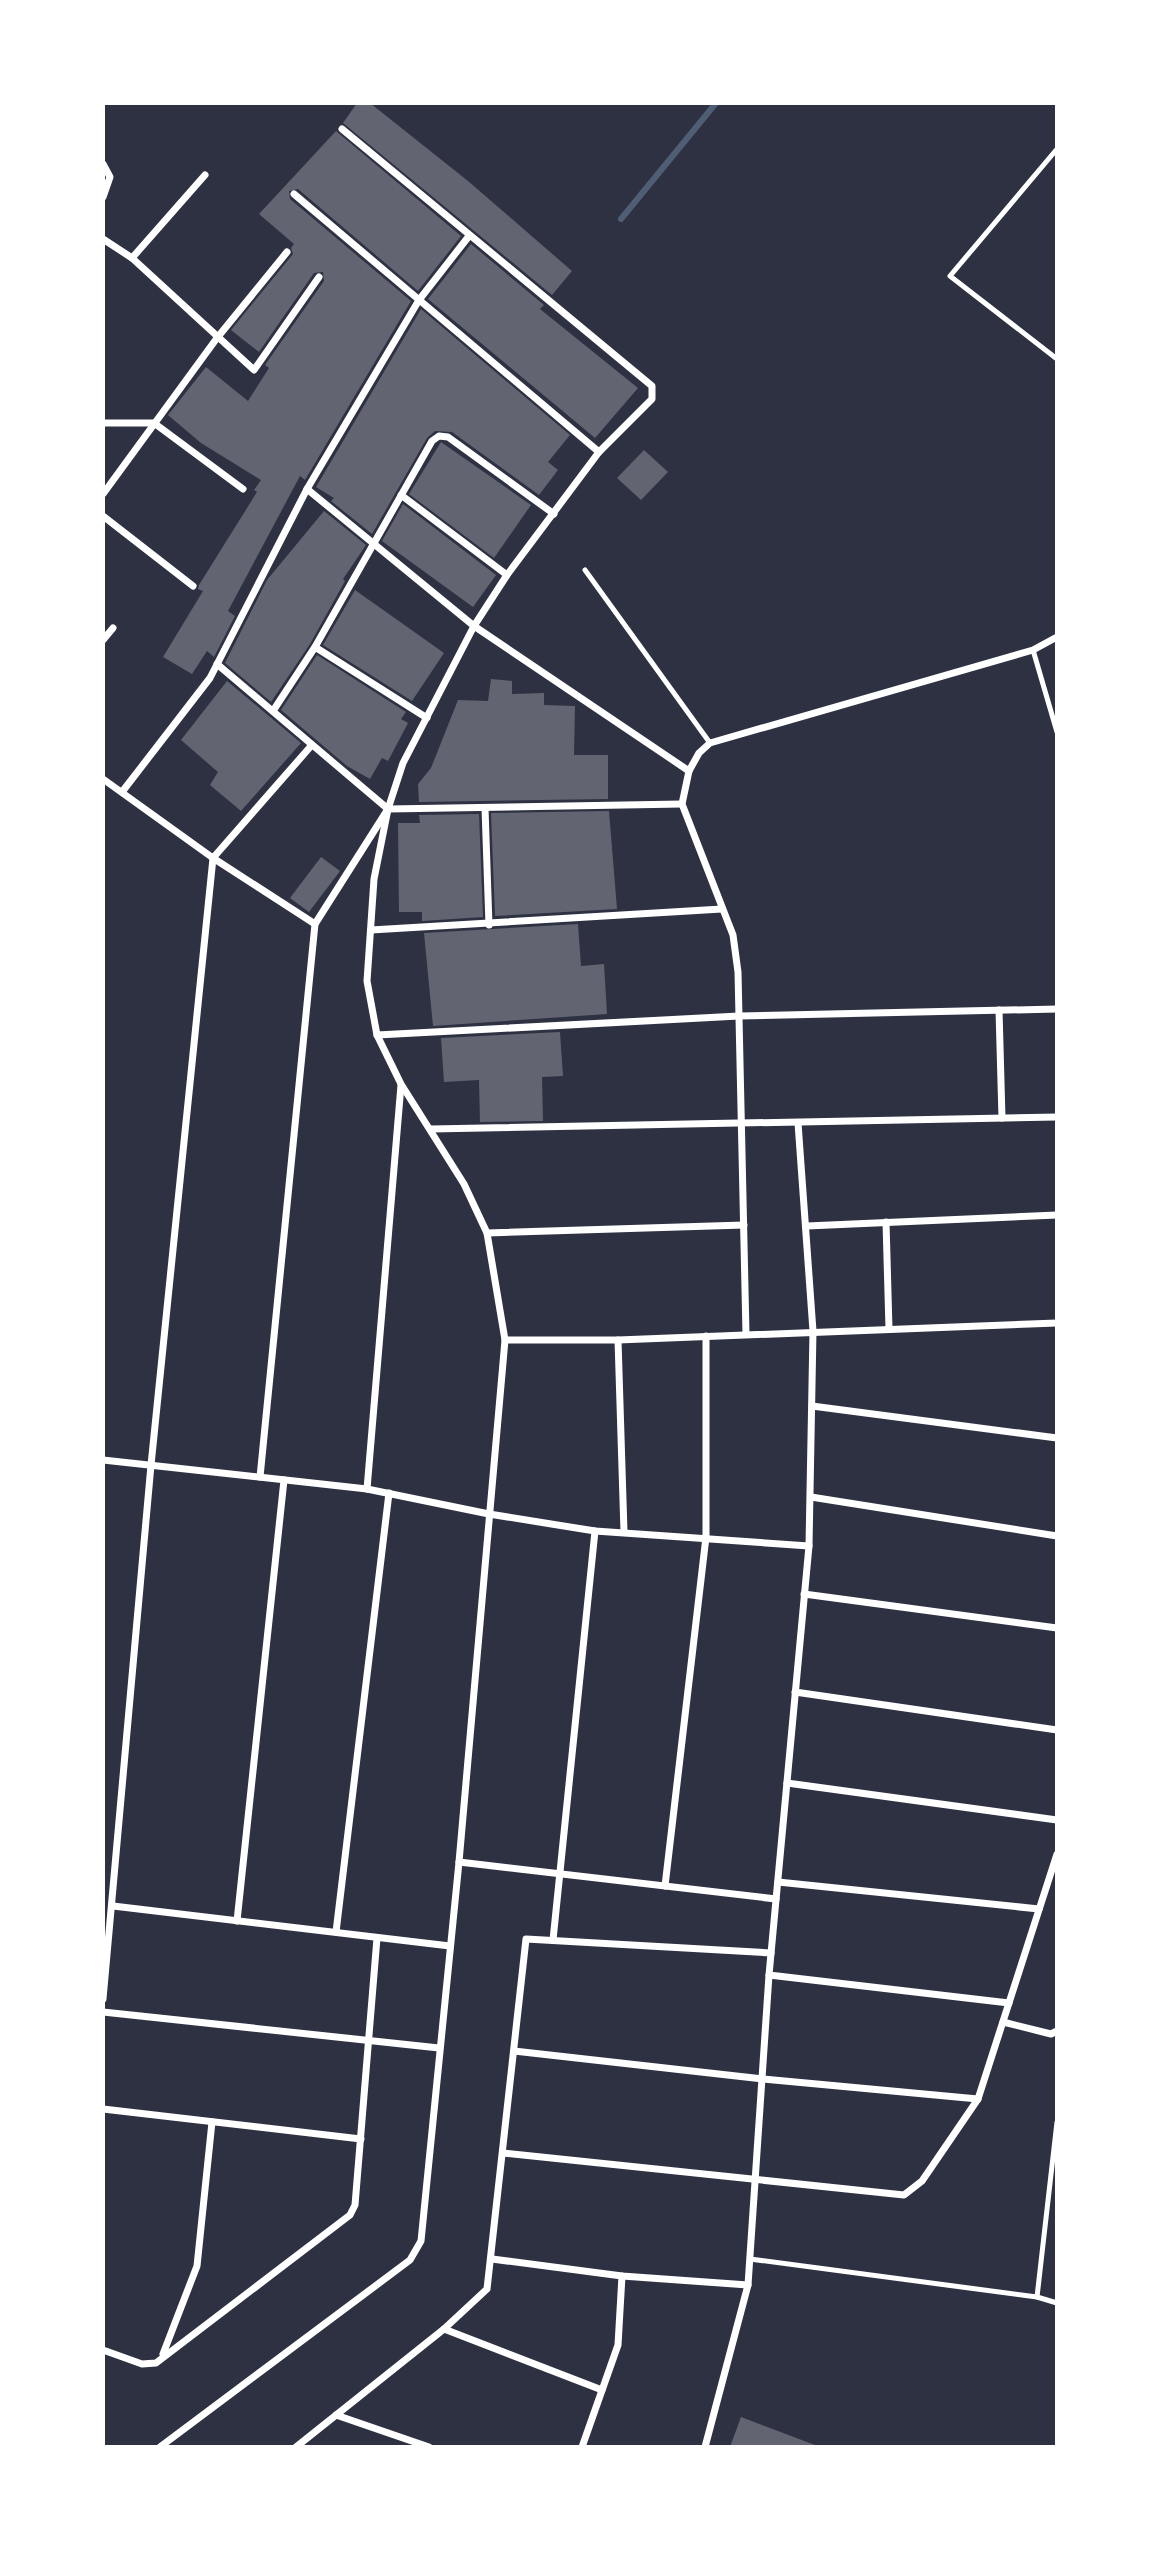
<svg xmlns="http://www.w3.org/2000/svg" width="1160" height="2550" font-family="Ubuntu,sans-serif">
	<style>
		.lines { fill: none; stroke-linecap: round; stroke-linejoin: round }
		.stream { stroke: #4f5d75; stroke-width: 6 }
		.building { fill: #626471 }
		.service { stroke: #fff; stroke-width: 5 }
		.minor { stroke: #fff; stroke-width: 7 }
	</style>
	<rect width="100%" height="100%" fill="#2d3142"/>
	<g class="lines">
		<!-- stream -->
		<polyline class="stream" points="621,219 716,103"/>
	</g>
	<!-- building -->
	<g class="building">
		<polygon points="357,103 370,103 468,181 572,271 552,295 343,123"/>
		<polygon points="336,131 461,236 418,291 298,189 289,191 290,199 411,301 305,480 300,476 228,611 235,616 214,657 207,651 192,674 163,657 203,591 198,589 199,585 257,492 254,490 261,480 201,443 168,415 206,367 248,401 269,368 265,365 324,281 323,272 314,273 259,352 231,330 293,254 291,248 294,244 259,214"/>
		<polygon points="471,244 544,305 540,309 638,388 595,438 428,299"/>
		<polygon points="421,309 570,435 548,462 558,470 539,495 452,432 435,431 427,438 372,534 331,501 334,498 316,487"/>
		<polygon points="441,442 531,505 494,558 409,494"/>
		<polygon points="644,450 668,472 641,500 617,478"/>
		<polygon points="403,504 496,575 473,607 382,541"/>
		<polygon points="324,511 366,545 343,579 345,581 310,644 271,702 225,663 267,580"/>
		<polygon points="355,590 444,653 412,701 323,645"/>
		<polygon points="317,655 406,712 401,719 408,723 388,761 382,758 370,779 347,766 281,710"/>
		<polygon points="491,679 512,681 512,694 544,693 544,705 575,706 574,755 608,755 608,799 419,802 418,784 431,768 458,700 488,701"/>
		<polygon points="227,681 301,743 241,811 210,785 218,772 181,740"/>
		<polygon points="609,811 617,909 495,916 491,813"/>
		<polygon points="479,814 483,917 422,921 422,912 399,912 398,823 420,823 419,815"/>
		<polygon points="321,857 340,871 309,912 290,898"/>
		<polygon points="578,924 581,966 604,964 607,1014 433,1026 424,933"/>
		<polygon points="560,1032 563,1076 542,1077 543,1121 480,1122 479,1080 444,1082 441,1038"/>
		<polygon points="741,2417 815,2445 815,2447 730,2447"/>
	</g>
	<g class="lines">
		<!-- service -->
		<g class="service">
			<polyline points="1057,149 950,276 1057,359"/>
			<polyline points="585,570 710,743"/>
			<polyline points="1033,650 1057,732"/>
			<polyline points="750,2259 1037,2297 1057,2303"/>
			<polyline points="1037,2297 1057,2122"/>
		</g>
		<!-- minor -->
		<g class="minor">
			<polyline points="103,164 110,177 103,197"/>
			<polyline points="294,194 599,452"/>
			<polyline points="103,239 132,258 254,370 319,277"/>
			<polyline points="132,258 205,175"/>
			<polyline points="103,423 154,423 243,489"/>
			<polyline points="307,489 474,626 689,771"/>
			<polyline points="103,494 217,338 287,252"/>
			<polyline points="401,495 507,575"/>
			<polyline points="103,516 193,586"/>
			<polyline points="103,640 113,628"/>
			<polyline points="315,647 427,718"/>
			<polyline points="217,664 388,809 682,804"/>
			<polyline points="273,711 315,647 432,441 439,436 448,437 554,514"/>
			<polyline points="103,779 213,858 315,924"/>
			<polyline points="122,792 210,678 307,489 419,300 469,236"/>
			<polyline points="485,808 489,925"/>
			<polyline points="371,930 722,909"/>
			<polyline points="999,1010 1002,1118"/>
			<polyline points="377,1035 739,1016 1057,1009"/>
			<polyline points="431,1129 1057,1117"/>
			<polyline points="886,1222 889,1329"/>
			<polyline points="807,1226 1057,1215"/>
			<polyline points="487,1233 744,1225"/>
			<polyline points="746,1334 738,972 733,935 682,804 689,771 699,753 710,743 1033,650 1057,637"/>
			<polyline points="505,1340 618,1340 1057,1323"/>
			<polyline points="618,1340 624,1532"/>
			<polyline points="812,1406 1057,1438"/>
			<polyline points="103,1460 367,1489 489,1514 595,1531 809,1546"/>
			<polyline points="260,1477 315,924 388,809 403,763 474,626 507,575 599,452 652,399 652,386 342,129"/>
			<polyline points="367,1489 401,1085"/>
			<polyline points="811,1497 1057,1536"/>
			<polyline points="804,1594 1057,1628"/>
			<polyline points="795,1692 1057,1730"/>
			<polyline points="787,1783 1057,1820"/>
			<polyline points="459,1862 776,1899"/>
			<polyline points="778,1882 1039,1909"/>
			<polyline points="665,1886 706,1537 706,1336"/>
			<polyline points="113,1906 450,1946"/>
			<polyline points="237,1921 284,1480"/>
			<polyline points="336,1932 389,1493"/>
			<polyline points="553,1940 595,1531"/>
			<polyline points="769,1975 1009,2003"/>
			<polyline points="103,1999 151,1465 213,858 311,746"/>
			<polyline points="103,2012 439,2048"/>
			<polyline points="1003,2022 1051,2034 1057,2031"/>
			<polyline points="514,2051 763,2079 978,2099"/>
			<polyline points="103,2109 361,2139"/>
			<polyline points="503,2153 904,2195 922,2181 978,2099 1057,1854"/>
			<polyline points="492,2259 622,2276 748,2285"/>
			<polyline points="444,2329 602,2390"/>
			<polyline points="103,2350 142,2364 156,2363 350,2215 355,2205 377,1938"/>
			<polyline points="163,2354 197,2266 212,2122"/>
			<polyline points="336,2415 429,2447"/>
			<polyline points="160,2447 410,2260 421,2241 459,1862 505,1340 487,1233 464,1184 401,1084 377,1035 367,981 374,879 388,809"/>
			<polyline points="296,2447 444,2329 487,2289 526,1939 771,1953"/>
			<polyline points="582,2447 618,2345 622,2276"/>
			<polyline points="705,2447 748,2285 769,1975 809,1546 813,1331 798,1123"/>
		</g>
	</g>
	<!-- border -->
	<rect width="1160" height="2550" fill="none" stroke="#ffffff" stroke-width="210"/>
</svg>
